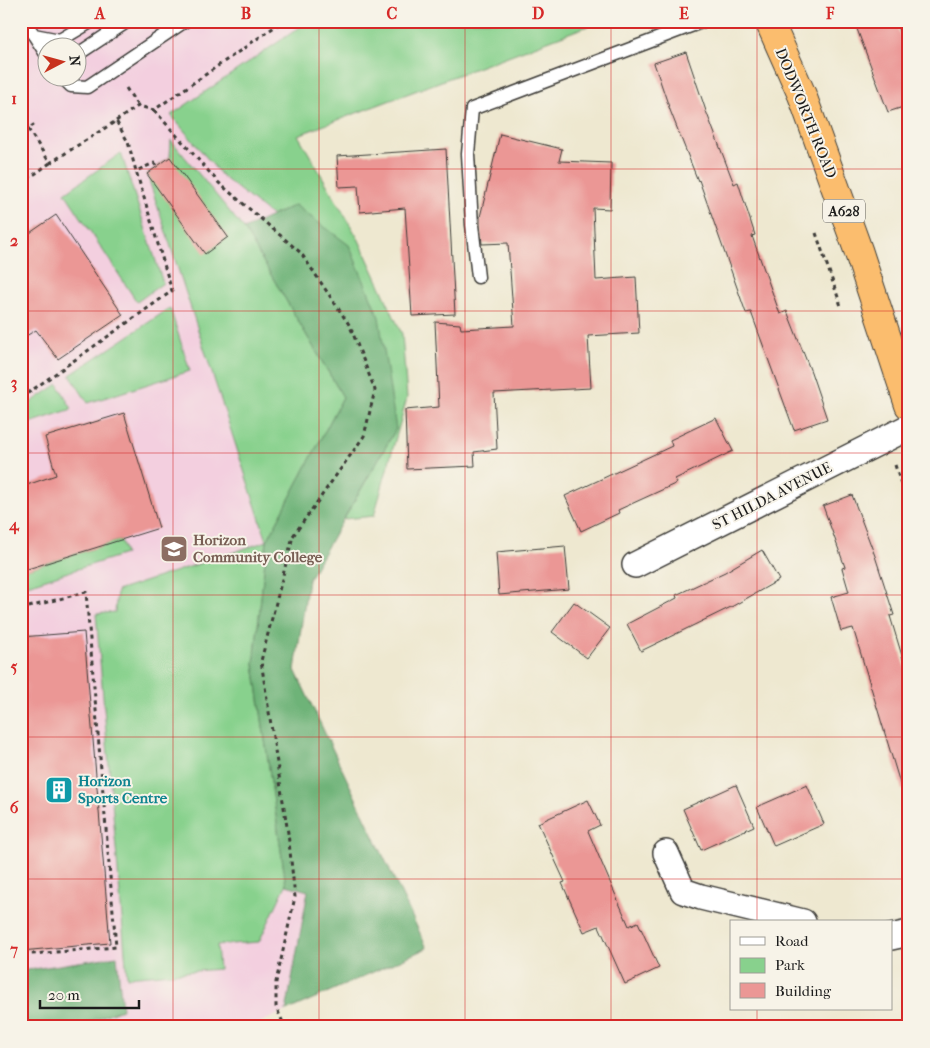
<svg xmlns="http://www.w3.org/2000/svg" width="930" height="1048" font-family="'IM FELL French Canon',serif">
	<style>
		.built { fill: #f3cfdf; fill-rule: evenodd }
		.green { fill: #88d18d; stroke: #527654 }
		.forest { fill: #6eb378; stroke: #45684a }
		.building { fill: #eb9795 }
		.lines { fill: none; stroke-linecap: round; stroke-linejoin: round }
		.service-casing { stroke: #3c3b37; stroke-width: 15 }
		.minor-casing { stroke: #3c3b37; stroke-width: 28 }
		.trunk-casing { stroke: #3c3b37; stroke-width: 30 }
		.path { stroke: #3c3b37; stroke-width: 3; stroke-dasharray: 4 4; stroke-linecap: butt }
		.service { stroke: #fff; stroke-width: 12 }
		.minor { stroke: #fff; stroke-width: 25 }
		.trunk { stroke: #fbbd6e; stroke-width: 28 }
		.grid { fill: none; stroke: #d62828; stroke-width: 1; stroke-opacity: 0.55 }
		.labels { text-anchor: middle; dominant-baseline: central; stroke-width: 4; stroke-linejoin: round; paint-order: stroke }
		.shield { fill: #f7f3e8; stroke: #5e5c59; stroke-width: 1 }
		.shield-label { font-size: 14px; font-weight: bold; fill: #1c1c1c }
		.street-label { font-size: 15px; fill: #1c1c1c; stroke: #f7f3e8 }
		.education-label { font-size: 15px; font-weight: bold; fill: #785e54; stroke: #f7f3e8; text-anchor: start }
		.culture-label { font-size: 15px; font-weight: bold; fill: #0d838f; stroke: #f7f3e8; text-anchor: start }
		.neatline { fill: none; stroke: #d62828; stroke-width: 2 }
		.grid-label { font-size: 16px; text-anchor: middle; font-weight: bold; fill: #d62828 }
	</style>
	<rect width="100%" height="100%" fill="#f7f3e8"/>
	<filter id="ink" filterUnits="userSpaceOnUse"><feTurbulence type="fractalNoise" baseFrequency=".02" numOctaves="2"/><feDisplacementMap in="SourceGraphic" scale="10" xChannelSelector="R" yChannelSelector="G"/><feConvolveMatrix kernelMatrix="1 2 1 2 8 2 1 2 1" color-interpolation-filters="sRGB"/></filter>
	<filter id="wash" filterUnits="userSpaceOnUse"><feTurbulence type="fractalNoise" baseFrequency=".0096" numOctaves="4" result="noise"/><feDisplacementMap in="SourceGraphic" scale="20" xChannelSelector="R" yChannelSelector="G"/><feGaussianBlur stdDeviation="1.12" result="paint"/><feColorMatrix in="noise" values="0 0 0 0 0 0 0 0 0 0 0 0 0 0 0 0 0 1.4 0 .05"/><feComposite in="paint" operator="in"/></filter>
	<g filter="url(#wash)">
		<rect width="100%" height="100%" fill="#eee8d0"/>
		<!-- built -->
		<path class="built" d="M21,21h580l-351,133 -2,17 101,74 47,184 -88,151 -13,90 132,278 -177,79h-229zM48,48h30v30h-30z"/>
		<!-- green -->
		<g class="green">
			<polygon points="309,21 601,21 298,135 359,240 402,334 407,398 374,516 344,519 396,429 295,205 272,216 222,176 171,115"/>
			<polygon points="171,140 244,229 343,397 267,541 254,664 286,885 259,942 217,945 219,969 127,977 96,614 115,612 117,591 267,541 147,174 170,157"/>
			<polygon points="121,153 163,283 137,302 65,193"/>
			<polygon points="170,308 190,371 88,403 70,375"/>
			<polygon points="58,384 72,409 21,426 21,409"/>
			<polygon points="121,540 125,554 21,587 21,571"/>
		</g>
		<!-- forest -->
		<g class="forest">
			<polygon points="295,205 349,245 379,317 396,429 308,580 295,670 427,948 286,1011 308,891 286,885 254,664 267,541 343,397 244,229"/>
			<polygon points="117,956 122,1009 76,1027 21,1027 21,971"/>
		</g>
		<g id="blocks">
			<!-- building -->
			<g class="building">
				<polygon points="854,21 895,21 909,58 909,105 888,112"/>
				<polygon points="686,52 706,111 734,184 738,182 755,235 752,236 780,314 787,311 811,372 827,419 794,430 751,312 746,313 699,180 698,181 670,110 654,63"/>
				<polygon points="500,134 562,149 559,161 611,163 610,209 593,208 596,280 636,277 639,333 588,336 591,388 494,393 497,449 474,452 475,466 407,469 405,410 439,407 435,322 460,324 461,329 514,326 508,243 482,244 480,224 480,217"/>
				<polygon points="446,149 455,314 412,316 405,208 360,212 358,186 339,187 337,156"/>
				<polygon points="170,157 228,237 205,254 147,174"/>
				<polygon points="56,215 123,315 58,359 36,330 21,339 21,239"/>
				<polygon points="124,413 159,528 21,571 21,487 56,475 45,437"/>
				<polygon points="716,418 733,451 675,479 677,483 618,510 619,513 581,531 565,496 672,446 670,440"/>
				<polygon points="852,495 875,556 894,615 890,616 909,679 909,789 902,790 853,628 841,631 831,597 849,592 842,568 845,567 823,506"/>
				<polygon points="565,546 569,589 499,595 496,552"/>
				<polygon points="762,550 779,580 733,606 641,651 627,624 677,598 676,595 725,572"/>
				<polygon points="574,602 610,628 587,658 552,632"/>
				<polygon points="84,632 110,943 21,951 21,637"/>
				<polygon points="736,785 754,826 701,850 683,809"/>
				<polygon points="807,785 824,824 774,846 757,807"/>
				<polygon points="588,800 600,825 588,831 600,859 629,926 638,922 659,968 625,984 599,926 584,932 562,883 565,882 538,823"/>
			</g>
		</g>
	</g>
	<g filter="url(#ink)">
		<use href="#blocks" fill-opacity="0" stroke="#3c3b37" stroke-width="1"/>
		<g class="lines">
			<defs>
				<g id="service">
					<polyline points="24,21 34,35 60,40 92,21"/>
					<polyline points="34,35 48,57"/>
					<polyline points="78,54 128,21"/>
					<polyline points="63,78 71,86 87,87 185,21"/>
					<polyline points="478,277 472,225 468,154 472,109 704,21"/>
				</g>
				<g id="minor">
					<polyline points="635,565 909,427"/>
					<polyline points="666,853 683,891 701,897 803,922"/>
					<polyline points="891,937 909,933"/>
				</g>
				<polyline id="trunk" points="769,21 802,95 858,250 909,405"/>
			</defs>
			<!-- service casing -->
			<use href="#service" class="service-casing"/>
			<!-- minor casing -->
			<use href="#minor" class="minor-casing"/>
			<!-- trunk casing -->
			<use href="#trunk" class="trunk-casing"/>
			<!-- path -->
			<g class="path">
				<polyline points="733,21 738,30"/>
				<polyline points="126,88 138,106"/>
				<polyline points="154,110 219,183 301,253 350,326 375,390 364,436 293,536 261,661 288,833 295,897 276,982 276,1007 285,1027"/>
				<polyline points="21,119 28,129 35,124"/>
				<polyline points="116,121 138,106 154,110 283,21"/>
				<polyline points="28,129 50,163 116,121 128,142 136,171 154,163 157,167"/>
				<polyline points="21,184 50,163"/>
				<polyline points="816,233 841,306"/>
				<polyline points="21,398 172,291 136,171"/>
				<polyline points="895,465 909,509"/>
				<polyline points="21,609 86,592 116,947 21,955"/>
			</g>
			<!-- service -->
			<use href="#service" class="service"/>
			<!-- minor -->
			<use href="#minor" class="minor"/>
			<!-- trunk -->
			<use href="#trunk" class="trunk"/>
		</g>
	</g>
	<!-- grid -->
	<path class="grid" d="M173,21v1006M319,21v1006M465,21v1006M611,21v1006M757,21v901M21,169h888M21,311h888M21,453h888M21,595h888M21,737h888M21,879h888M757,1009v18"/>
	<!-- icons -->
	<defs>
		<symbol id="school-square" viewBox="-11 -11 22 22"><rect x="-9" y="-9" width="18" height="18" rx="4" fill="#8d6e63" stroke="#f7f3e8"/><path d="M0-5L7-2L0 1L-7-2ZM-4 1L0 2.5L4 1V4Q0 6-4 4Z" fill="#fff"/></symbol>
		<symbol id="building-square" viewBox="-11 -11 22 22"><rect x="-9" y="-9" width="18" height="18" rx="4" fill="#0f9aa8" stroke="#f7f3e8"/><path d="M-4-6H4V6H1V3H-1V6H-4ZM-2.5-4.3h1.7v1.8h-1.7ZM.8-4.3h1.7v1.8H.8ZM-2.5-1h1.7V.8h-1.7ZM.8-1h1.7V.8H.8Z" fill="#fff"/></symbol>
	</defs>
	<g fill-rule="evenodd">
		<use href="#school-square" x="158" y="533" width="32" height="32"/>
		<use href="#building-square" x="43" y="774" width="32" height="32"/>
	</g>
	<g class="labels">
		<!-- shield labels -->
		<rect class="shield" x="823" y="199.5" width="42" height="23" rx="4"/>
		<g class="shield-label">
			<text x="844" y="211">A628</text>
		</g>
		<!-- street labels -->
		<g class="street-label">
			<text transform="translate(806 113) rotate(68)">DODWORTH ROAD</text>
			<text transform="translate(772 496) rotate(-27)">ST HILDA AVENUE</text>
		</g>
		<!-- education labels -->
		<g class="education-label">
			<text x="193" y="540">Horizon<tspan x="193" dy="17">Community College</tspan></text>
		</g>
		<!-- culture labels -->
		<g class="culture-label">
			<text x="78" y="781">Horizon<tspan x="78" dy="17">Sports Centre</tspan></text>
		</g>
	</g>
	<!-- margin -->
	<rect width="930" height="1048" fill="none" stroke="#f7f3e8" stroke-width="55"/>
	<!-- legend -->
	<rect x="730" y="920" width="162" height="90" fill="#f7f3e8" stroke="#9f9d96"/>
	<rect x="740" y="937" width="25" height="8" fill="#ffffff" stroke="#9f9d96"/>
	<text x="775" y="946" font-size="15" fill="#1c1c1c">Road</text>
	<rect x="740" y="958" width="25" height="15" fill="#88d18d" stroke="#9f9d96"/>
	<text x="775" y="970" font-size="15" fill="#1c1c1c">Park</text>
	<rect x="740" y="983" width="25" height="15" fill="#eb9795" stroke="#9f9d96"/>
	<text x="775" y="996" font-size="15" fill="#1c1c1c">Building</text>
	<!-- north arrow -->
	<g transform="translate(62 62) rotate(84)"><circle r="24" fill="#f7f3e8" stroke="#9f9d96"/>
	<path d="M0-4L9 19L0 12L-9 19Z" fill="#c8321e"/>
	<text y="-8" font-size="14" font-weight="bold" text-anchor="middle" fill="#1c1c1c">N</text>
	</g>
	<!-- scale -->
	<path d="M40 1000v8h99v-8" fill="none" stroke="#1c1c1c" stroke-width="2.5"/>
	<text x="48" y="1000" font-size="15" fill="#1c1c1c" stroke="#f7f3e8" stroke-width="4" paint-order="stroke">20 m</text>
	<rect x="28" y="28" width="874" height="992" class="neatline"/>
	<g class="grid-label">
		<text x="100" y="19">A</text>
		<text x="246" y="19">B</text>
		<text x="392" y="19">C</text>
		<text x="538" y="19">D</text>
		<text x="684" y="19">E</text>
		<text x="830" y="19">F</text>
		<text x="14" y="104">1</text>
		<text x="14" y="246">2</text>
		<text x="14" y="388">3</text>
		<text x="14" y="530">4</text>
		<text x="14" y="672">5</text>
		<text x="14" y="813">6</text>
		<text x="14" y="955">7</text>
	</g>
</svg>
